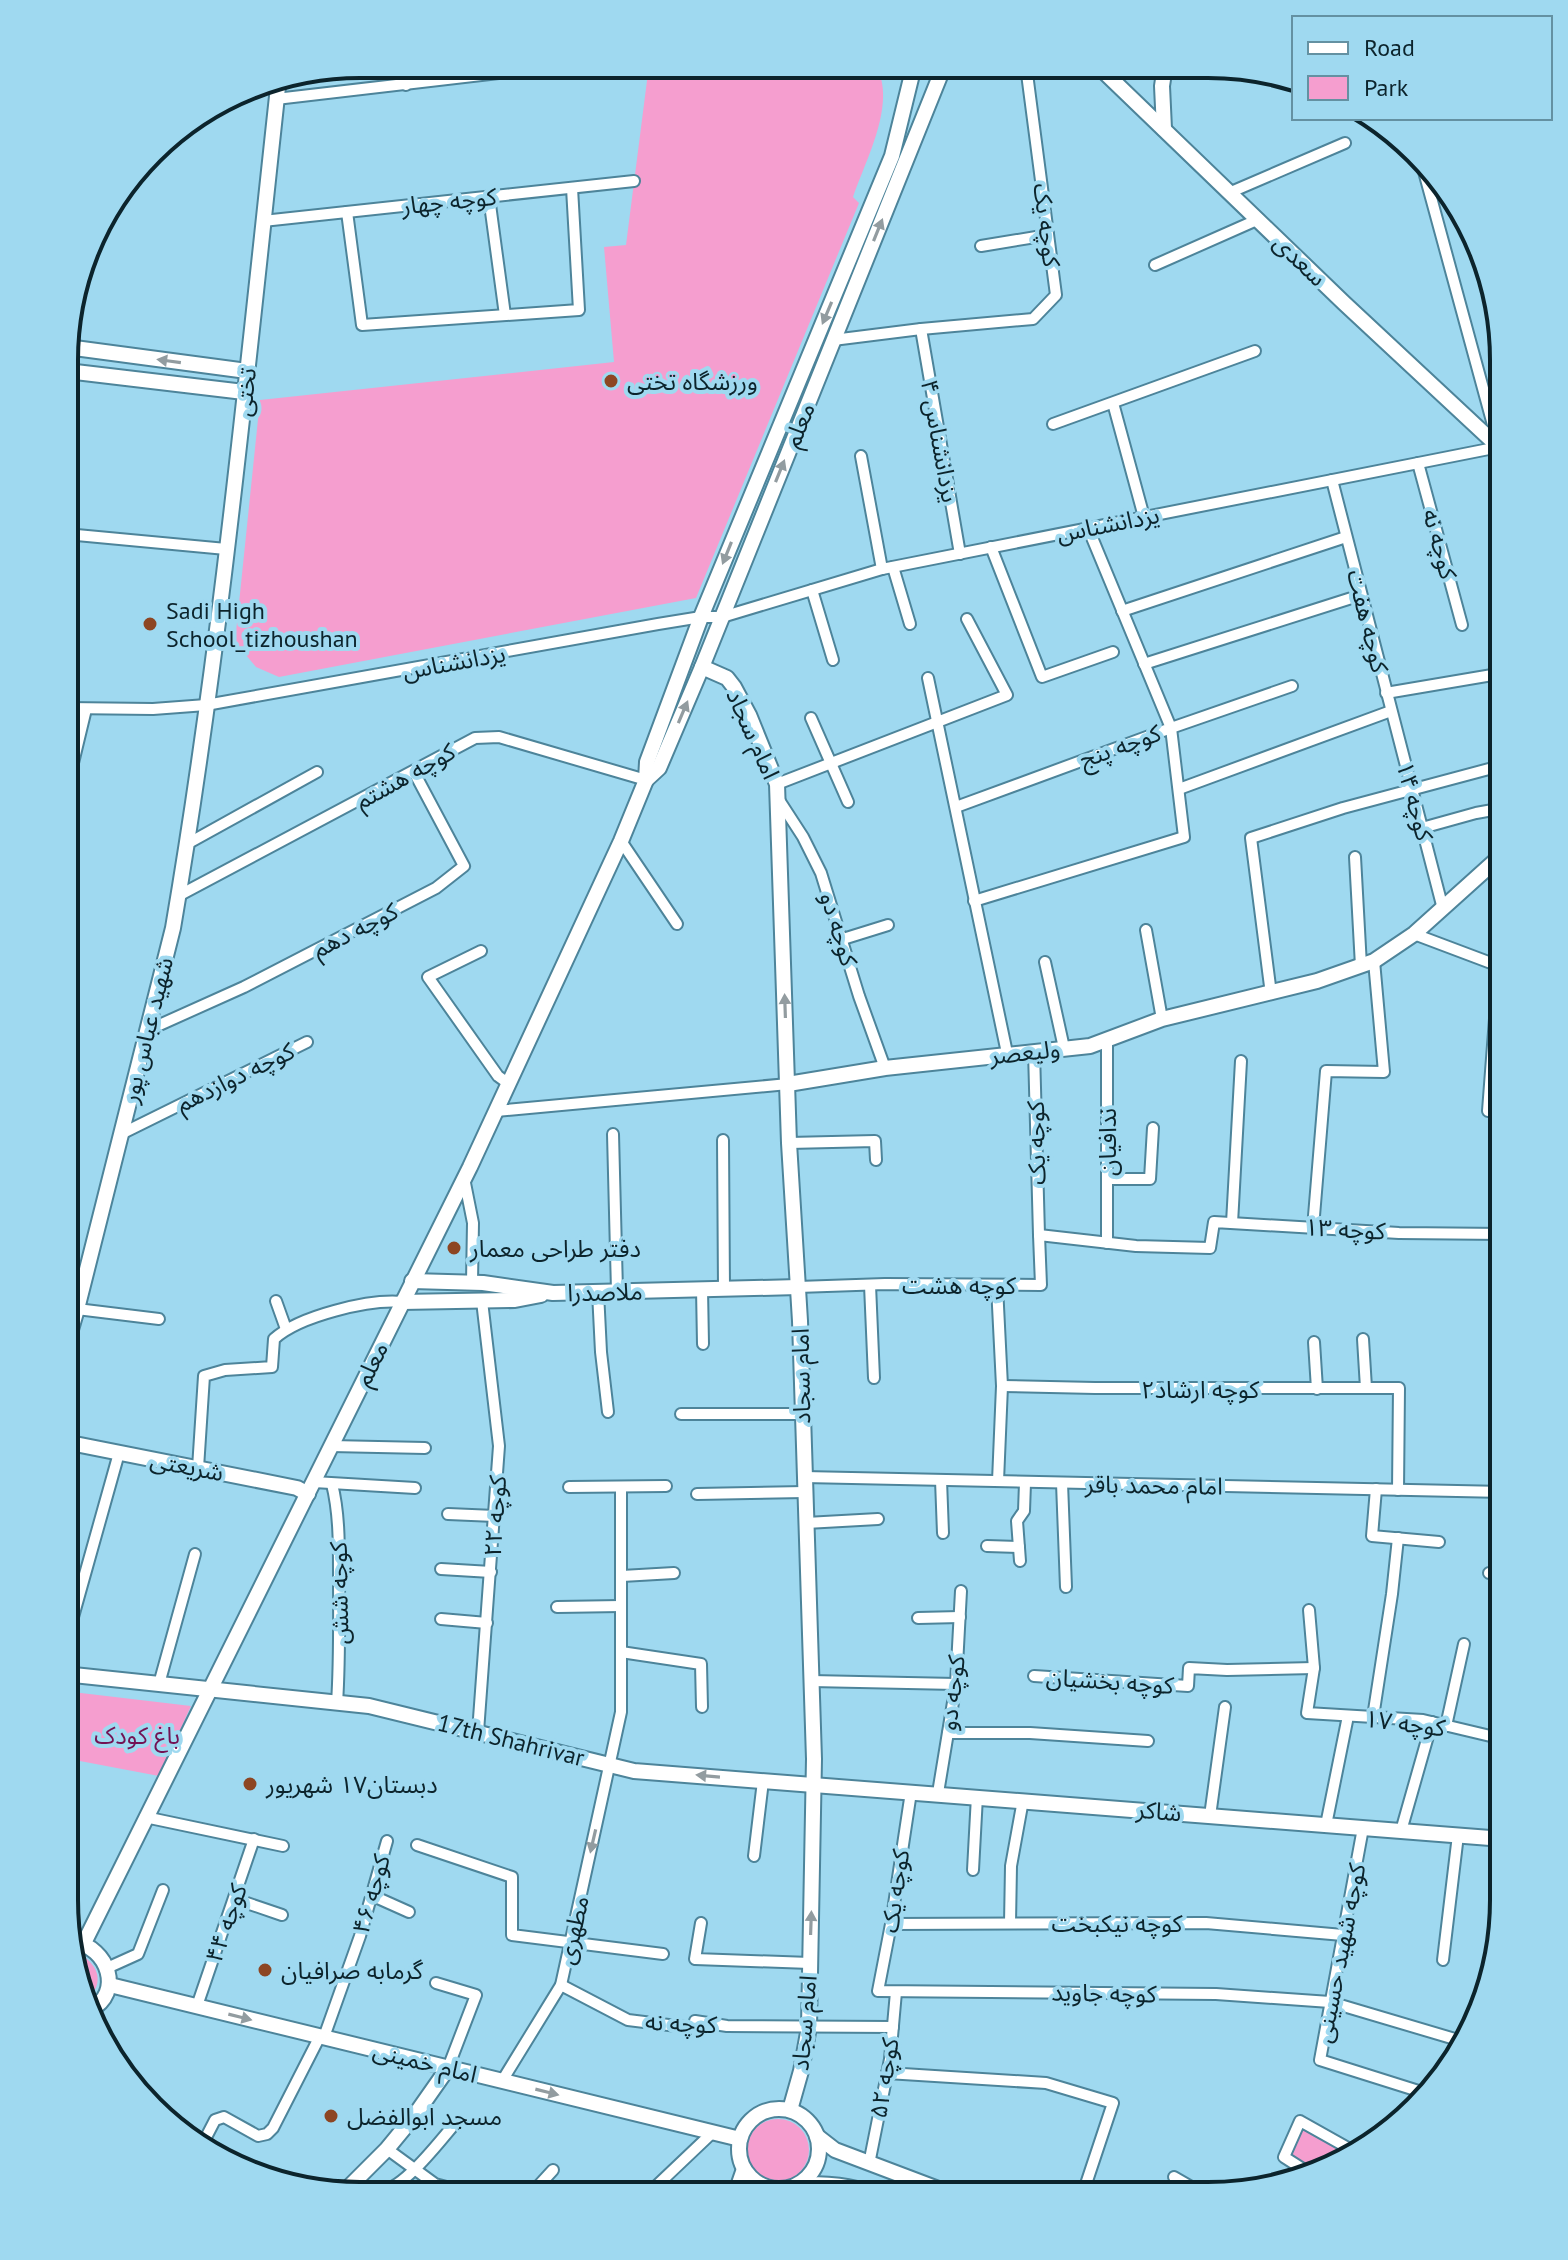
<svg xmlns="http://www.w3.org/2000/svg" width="1568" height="2260" font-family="'PT Sans','Noto Sans Arabic',sans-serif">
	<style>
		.green { fill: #f59ecf }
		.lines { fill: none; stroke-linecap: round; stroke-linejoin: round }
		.street-casing { stroke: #4d849a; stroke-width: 14 }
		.secondary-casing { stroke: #4d849a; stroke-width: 18 }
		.street { stroke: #fff; stroke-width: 10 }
		.secondary { stroke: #fff; stroke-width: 14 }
		.oneway { fill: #929ca0 }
		.poi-dot { fill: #8d4623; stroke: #9fd9f0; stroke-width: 3 }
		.labels { text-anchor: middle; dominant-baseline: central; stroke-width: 8; stroke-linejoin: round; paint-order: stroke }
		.street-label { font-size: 24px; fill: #0c242c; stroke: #9fd9f0 }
		.poi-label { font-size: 24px; fill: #0c242c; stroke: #9fd9f0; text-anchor: start }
		.park-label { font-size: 24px; fill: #731253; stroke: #9fd9f0 }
		.rim { fill: none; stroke: #0c242c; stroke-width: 4 }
	</style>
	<rect width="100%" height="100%" fill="#9fd9f0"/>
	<!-- green -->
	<g class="green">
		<path d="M649,65l227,1c21,37 -10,93 -23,131l6,6 -163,395 -417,79 -23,-10 -21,-25 25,-242 354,-38 -10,-115 22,-2z"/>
		<polygon points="64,1691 191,1706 159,1776 64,1758"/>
		<path d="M76,1952c22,11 30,30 11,48z"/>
		<circle cx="778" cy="2150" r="31"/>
		<polygon points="1300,2121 1357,2153 1338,2166 1309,2173 1284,2157"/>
	</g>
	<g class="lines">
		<defs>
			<g id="street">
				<polyline points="406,85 409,64"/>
				<polyline points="276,99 567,65"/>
				<polyline points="1231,192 1345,143"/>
				<polyline points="489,197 505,315"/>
				<polyline points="347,212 362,325 579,310 572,188"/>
				<polyline points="263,221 634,181"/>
				<polyline points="981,246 1048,235"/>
				<polyline points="1155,265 1259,219"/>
				<polyline points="921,329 960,554"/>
				<polyline points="833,340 921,329 1033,319 1056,295 1026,66"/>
				<polyline points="1113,403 1144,517"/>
				<polyline points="1053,424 1255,351"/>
				<polyline points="861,456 882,569"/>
				<polyline points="1418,463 1462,625"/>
				<polyline points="1332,480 1443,909"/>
				<polyline points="66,534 226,549"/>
				<polyline points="991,547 1042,677 1113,652"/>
				<polyline points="893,567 910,624"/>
				<polyline points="812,590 833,660"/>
				<polyline points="1122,611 1346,537"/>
				<polyline points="1144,664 1361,595"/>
				<polyline points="928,678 1007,1053"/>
				<polyline points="1386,693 1504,673"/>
				<polyline points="66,708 153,709 206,705 658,624 701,617 722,617 882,569 1499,447 1423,168"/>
				<polyline points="811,718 848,802"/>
				<polyline points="777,784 1007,695 967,619"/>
				<polyline points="1179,789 1391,711"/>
				<polyline points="66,792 86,709"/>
				<polyline points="779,800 803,837 821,873 859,996 885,1068"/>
				<polyline points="956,807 1171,728 1088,528"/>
				<polyline points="1422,828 1476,813 1504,808"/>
				<polyline points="621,841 677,924"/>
				<polyline points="187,844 317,772"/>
				<polyline points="1355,857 1361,966"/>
				<polyline points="178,896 475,738 499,737 646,780"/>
				<polyline points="974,901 1184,837 1171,728 1292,686"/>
				<polyline points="1146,930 1162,1019"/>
				<polyline points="1414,934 1499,966 1488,1111 1504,1112"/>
				<polyline points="843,939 888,925"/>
				<polyline points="481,951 428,977 498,1076 509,1084"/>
				<polyline points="1045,962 1064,1048"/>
				<polyline points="1271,994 1251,838 1343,808 1504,765"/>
				<polyline points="146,1031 244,987 436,888 464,866 414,772"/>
				<polyline points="1107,1041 1107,1243"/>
				<polyline points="1034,1051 1039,1235"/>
				<polyline points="496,1111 788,1084"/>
				<polyline points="121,1134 307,1042"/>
				<polyline points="613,1134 617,1291"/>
				<polyline points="723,1140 724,1289"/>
				<polyline points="789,1143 875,1141 876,1160"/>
				<polyline points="464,1178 473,1223 472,1282"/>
				<polyline points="1107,1179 1150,1179 1153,1128"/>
				<polyline points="1232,1223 1241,1061"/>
				<polyline points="1313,1228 1326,1071 1384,1072 1374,961"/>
				<polyline points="870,1285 874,1378"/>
				<polyline points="997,1286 1002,1386 998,1481"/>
				<polyline points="798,1287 885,1284 1041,1285 1039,1235 1136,1246 1210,1248 1214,1222 1399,1233 1504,1234"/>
				<polyline points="702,1289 703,1344"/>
				<polyline points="598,1292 601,1352 608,1412"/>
				<polyline points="276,1301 286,1329"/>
				<polyline points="77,1309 159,1319"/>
				<polyline points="1363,1339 1366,1388"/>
				<polyline points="1314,1342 1317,1389"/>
				<polyline points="1002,1386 1095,1388 1399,1388 1398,1490"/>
				<polyline points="681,1414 801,1414"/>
				<polyline points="331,1446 425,1448"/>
				<path d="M198,1468l6,-92 21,-6 47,-3 2,-28c25,-23 95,-40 128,-37"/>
				<polyline points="804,1477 1504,1492"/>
				<polyline points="941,1480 943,1533"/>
				<polyline points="314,1482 415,1488"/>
				<polyline points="1062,1483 1066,1587"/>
				<path d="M332,1484c7,28 7,58 7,87 0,44 1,88 -2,132"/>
				<polyline points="569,1487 666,1486"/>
				<polyline points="1376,1489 1372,1536 1439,1542"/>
				<polyline points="697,1494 805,1492"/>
				<polyline points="448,1514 495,1516"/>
				<polyline points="806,1523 878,1519"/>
				<polyline points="987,1546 1019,1547"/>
				<polyline points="1020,1561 1017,1521 1024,1511 1025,1483"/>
				<polyline points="441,1569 491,1572"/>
				<polyline points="1489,1573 1503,1574"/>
				<polyline points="622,1576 674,1573"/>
				<polyline points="557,1607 621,1606"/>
				<polyline points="1309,1610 1314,1668 1307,1713 1423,1720 1503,1739"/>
				<polyline points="918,1618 960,1617"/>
				<polyline points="441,1619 487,1623"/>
				<polyline points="64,1649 119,1453"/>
				<polyline points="621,1652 701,1664 702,1707"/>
				<polyline points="1034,1676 1188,1686 1189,1668 1227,1670 1314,1668"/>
				<polyline points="811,1681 956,1684"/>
				<polyline points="159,1684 195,1554"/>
				<polyline points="1373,1717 1392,1594 1398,1538"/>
				<polyline points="1446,1726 1464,1644"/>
				<polyline points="478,1732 499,1446 482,1301"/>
				<polyline points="948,1733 1030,1733 1148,1741"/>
				<polyline points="911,1792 891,1924 878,1991 1216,1994 1330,2002 1465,2042"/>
				<polyline points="938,1793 956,1684 961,1591"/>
				<polyline points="1210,1816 1225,1707"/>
				<polyline points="145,1817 283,1846"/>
				<polyline points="1326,1825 1348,1716"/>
				<polyline points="1363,1828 1320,2060 1428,2094"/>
				<polyline points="1401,1831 1432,1722"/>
				<polyline points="417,1845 512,1877 512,1935 663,1954"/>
				<polyline points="754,1856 763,1781"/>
				<polyline points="973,1870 977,1796"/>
				<polyline points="371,1895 409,1912"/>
				<polyline points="235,1899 282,1915"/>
				<polyline points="701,1923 695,1959 810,1963"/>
				<polyline points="1010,1923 1011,1866 1023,1800"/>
				<polyline points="891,1924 1206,1923 1343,1935"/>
				<polyline points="1443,1960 1458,1835"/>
				<polyline points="107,1968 138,1954 163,1890"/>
				<polyline points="436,1983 476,1995 448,2068"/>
				<polyline points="561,1985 628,2020 693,2028 695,2021 727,2026 893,2027"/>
				<polyline points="197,2006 254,1839"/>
				<polyline points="324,2037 360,1936 387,1841"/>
				<polyline points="887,2073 1046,2083 1113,2103 1082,2196"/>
				<polyline points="502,2081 561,1985 621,1712 621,1488"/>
				<polyline points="201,2147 215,2120 224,2117 258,2136 267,2134 273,2128 320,2036"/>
				<polyline points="387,2149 435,2184 454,2189 460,2194"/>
				<polyline points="869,2164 890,2059 896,1992"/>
				<polyline points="1309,2173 1284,2157 1300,2121 1357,2153"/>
				<polyline points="1174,2177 1207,2196"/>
				<path d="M379,2194l4,-4c22,-2 60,-53 75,-70"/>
				<polyline points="531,2194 553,2170"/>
				<polyline points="659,2194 653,2189 713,2132"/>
			</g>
			<g id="secondary">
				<polyline points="1098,66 1344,303 1504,452"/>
				<polyline points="1164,129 1162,86 1165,66"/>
				<polyline points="67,347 247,371"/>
				<polyline points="67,371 244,392"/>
				<polyline points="702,667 727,678 734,687 749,715 777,784 789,1143 800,1321 814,1759 809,2027 801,2071 790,2110"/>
				<polyline points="646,780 659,768 702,667 944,66"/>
				<polyline points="788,1084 885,1068 1090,1046 1162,1019 1317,981 1374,961 1414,934 1504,853"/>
				<polyline points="412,1281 483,1283 553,1293 798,1287"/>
				<polyline points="402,1302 515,1300 541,1295"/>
				<path d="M65,1350l12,-41 96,-381c48,-281 75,-566 106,-850"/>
				<polyline points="65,1442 297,1488 308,1494"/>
				<polyline points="64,1674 369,1706 634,1771 1503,1839"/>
				<path d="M74,1942c34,5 50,51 16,68"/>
				<polyline points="84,1943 470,1167 621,841 646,780 647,762 701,617 892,156 914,66"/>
				<polyline points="110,1985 740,2139"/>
				<circle cx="779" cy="2149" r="40"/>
				<polyline points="817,2136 835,2150 954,2195"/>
				<path d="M797,2186c28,-5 56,1 83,9"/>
				<polyline points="342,2194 387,2149 415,2115 448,2068"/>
				<polyline points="735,2195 744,2169"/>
			</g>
		</defs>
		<!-- street casing -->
		<use href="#street" class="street-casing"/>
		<!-- secondary casing -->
		<use href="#secondary" class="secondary-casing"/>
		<!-- street -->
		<use href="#street" class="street"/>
		<!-- secondary -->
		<use href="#secondary" class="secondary"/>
	</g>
	<!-- one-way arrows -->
	<defs><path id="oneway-solid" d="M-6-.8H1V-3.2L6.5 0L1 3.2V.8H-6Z" transform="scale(2)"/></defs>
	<g class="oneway">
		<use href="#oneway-solid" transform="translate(878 230) rotate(-68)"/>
		<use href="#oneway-solid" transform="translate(827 313) rotate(113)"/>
		<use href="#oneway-solid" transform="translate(169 361) rotate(-172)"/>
		<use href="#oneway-solid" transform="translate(780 471) rotate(-68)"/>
		<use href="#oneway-solid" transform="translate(727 553) rotate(112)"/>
		<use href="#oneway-solid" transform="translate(683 712) rotate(-67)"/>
		<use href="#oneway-solid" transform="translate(785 1006) rotate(-92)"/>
		<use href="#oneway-solid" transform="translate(708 1776) rotate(-175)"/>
		<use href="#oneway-solid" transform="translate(593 1841) rotate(103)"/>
		<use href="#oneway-solid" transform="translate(811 1923) rotate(-88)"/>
		<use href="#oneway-solid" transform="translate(240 2017) rotate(14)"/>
		<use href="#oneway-solid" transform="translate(547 2092) rotate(14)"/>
	</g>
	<!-- markers -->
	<g class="poi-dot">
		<circle cx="611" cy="381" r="8"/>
		<circle cx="150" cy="624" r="8"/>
		<circle cx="454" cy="1248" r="8"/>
		<circle cx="250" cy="1784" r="8"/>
		<circle cx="265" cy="1970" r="8"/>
		<circle cx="331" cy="2116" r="8"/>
	</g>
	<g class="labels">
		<!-- street labels -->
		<g class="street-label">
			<text transform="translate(449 201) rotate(-6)">کوچه چهار</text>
			<text transform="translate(1047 225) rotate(83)">کوچه یک</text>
			<text transform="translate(1300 260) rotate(44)">سعدی</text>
			<text transform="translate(245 392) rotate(-84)">تختی</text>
			<text transform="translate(799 425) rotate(-68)">معلم</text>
			<text transform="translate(940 441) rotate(80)">یزدانشناس ۴</text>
			<text transform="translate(1108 524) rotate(-11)">یزدانشناس</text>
			<text transform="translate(1440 544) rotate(75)">کوچه نه</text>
			<text transform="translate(1368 621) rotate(76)">کوچه هفت</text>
			<text transform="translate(454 662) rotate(-10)">یزدانشناس</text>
			<text transform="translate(753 734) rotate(66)">امام سجاد</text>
			<text transform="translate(1120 746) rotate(-20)">کوچه پنج</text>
			<text transform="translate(405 776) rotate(-29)">کوچه هشتم</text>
			<text transform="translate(1415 801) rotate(75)">کوچه ۱۴</text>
			<text transform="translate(839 929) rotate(73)">کوچه دو</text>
			<text transform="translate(355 930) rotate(-27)">کوچه دهم</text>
			<text transform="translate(147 1030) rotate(-76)">شهید عباس پور</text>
			<text transform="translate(1025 1052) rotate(-6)">ولیعصر</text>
			<text transform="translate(235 1077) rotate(-26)">کوچه دوازدهم</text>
			<text transform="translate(1107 1142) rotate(-90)">ندافیان</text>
			<text transform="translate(1036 1143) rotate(-91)">کوچه یک</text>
			<text transform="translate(1345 1229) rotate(3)">کوچه ۱۳</text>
			<text x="959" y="1285">کوچه هشت</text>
			<text transform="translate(605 1292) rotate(-1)">ملاصدرا</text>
			<text transform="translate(371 1364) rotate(-64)">معلم</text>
			<text transform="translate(801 1376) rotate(-91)">امام سجاد</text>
			<text x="1200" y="1389">کوچه ارشاد۲</text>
			<text transform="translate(187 1466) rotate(11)">شریعتی</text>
			<text transform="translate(1154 1485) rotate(1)">امام محمد باقر</text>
			<text transform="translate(495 1516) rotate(-86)">کوچه ۲۲</text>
			<text transform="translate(339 1593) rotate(-91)">کوچه شش</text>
			<text transform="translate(1110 1681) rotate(4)">کوچه بخشیان</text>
			<text transform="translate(952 1693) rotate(-83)">کوچه دو</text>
			<text transform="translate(1405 1723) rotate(7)">کوچه ۱۷</text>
			<text transform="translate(511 1740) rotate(14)">17th Shahrivar</text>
			<text transform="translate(1159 1811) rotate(5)">شاکر</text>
			<text transform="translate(895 1891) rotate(-82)">کوچه یک</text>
			<text transform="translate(371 1894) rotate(-74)">کوچه ۴۶</text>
			<text transform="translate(226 1923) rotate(-71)">کوچه ۴۴</text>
			<text x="1117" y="1923">کوچه نیکبخت</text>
			<text transform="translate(573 1930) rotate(-77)">مطهری</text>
			<text transform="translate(1340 1953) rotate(-79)">کوچه شهید حسینی</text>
			<text transform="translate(1104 1993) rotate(1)">کوچه جاوید</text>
			<text transform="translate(681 2023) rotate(3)">کوچه نه</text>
			<text transform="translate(804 2023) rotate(-85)">امام سجاد</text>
			<text transform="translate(425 2062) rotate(14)">امام خمینی</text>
			<text transform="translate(884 2078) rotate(-81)">کوچه ۵۲</text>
		</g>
		<!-- poi labels -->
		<g class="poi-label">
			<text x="627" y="381">ورزشگاه تختی</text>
			<text x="166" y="610">Sadi High<tspan x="166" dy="28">School_tizhoushan</tspan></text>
			<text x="470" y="1248">دفتر طراحی معمار</text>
			<text x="266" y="1784">دبستان۱۷ شهریور</text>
			<text x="281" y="1970">گرمابه صرافیان</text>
			<text x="347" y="2116">مسجد ابوالفضل</text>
		</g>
		<!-- park labels -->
		<g class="park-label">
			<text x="137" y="1735">باغ کودک</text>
		</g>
	</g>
	<!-- crop -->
	<path d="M0 0H1568V2260H0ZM360 78H1208A282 282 0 0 1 1490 360V1900A282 282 0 0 1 1208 2182H360A282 282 0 0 1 78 1900V360A282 282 0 0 1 360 78Z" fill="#9fd9f0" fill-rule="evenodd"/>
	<path class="rim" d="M360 78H1208A282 282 0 0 1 1490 360V1900A282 282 0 0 1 1208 2182H360A282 282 0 0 1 78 1900V360A282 282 0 0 1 360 78Z"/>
	<!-- legend -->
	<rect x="1292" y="16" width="260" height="104" fill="#9fd9f0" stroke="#6491a2" stroke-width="2"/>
	<rect x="1308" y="42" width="40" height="12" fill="#ffffff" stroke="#6491a2" stroke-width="2"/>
	<text x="1364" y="56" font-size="24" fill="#0c242c">Road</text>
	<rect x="1308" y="76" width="40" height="24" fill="#f59ecf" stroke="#6491a2" stroke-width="2"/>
	<text x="1364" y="96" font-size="24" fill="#0c242c">Park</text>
</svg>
